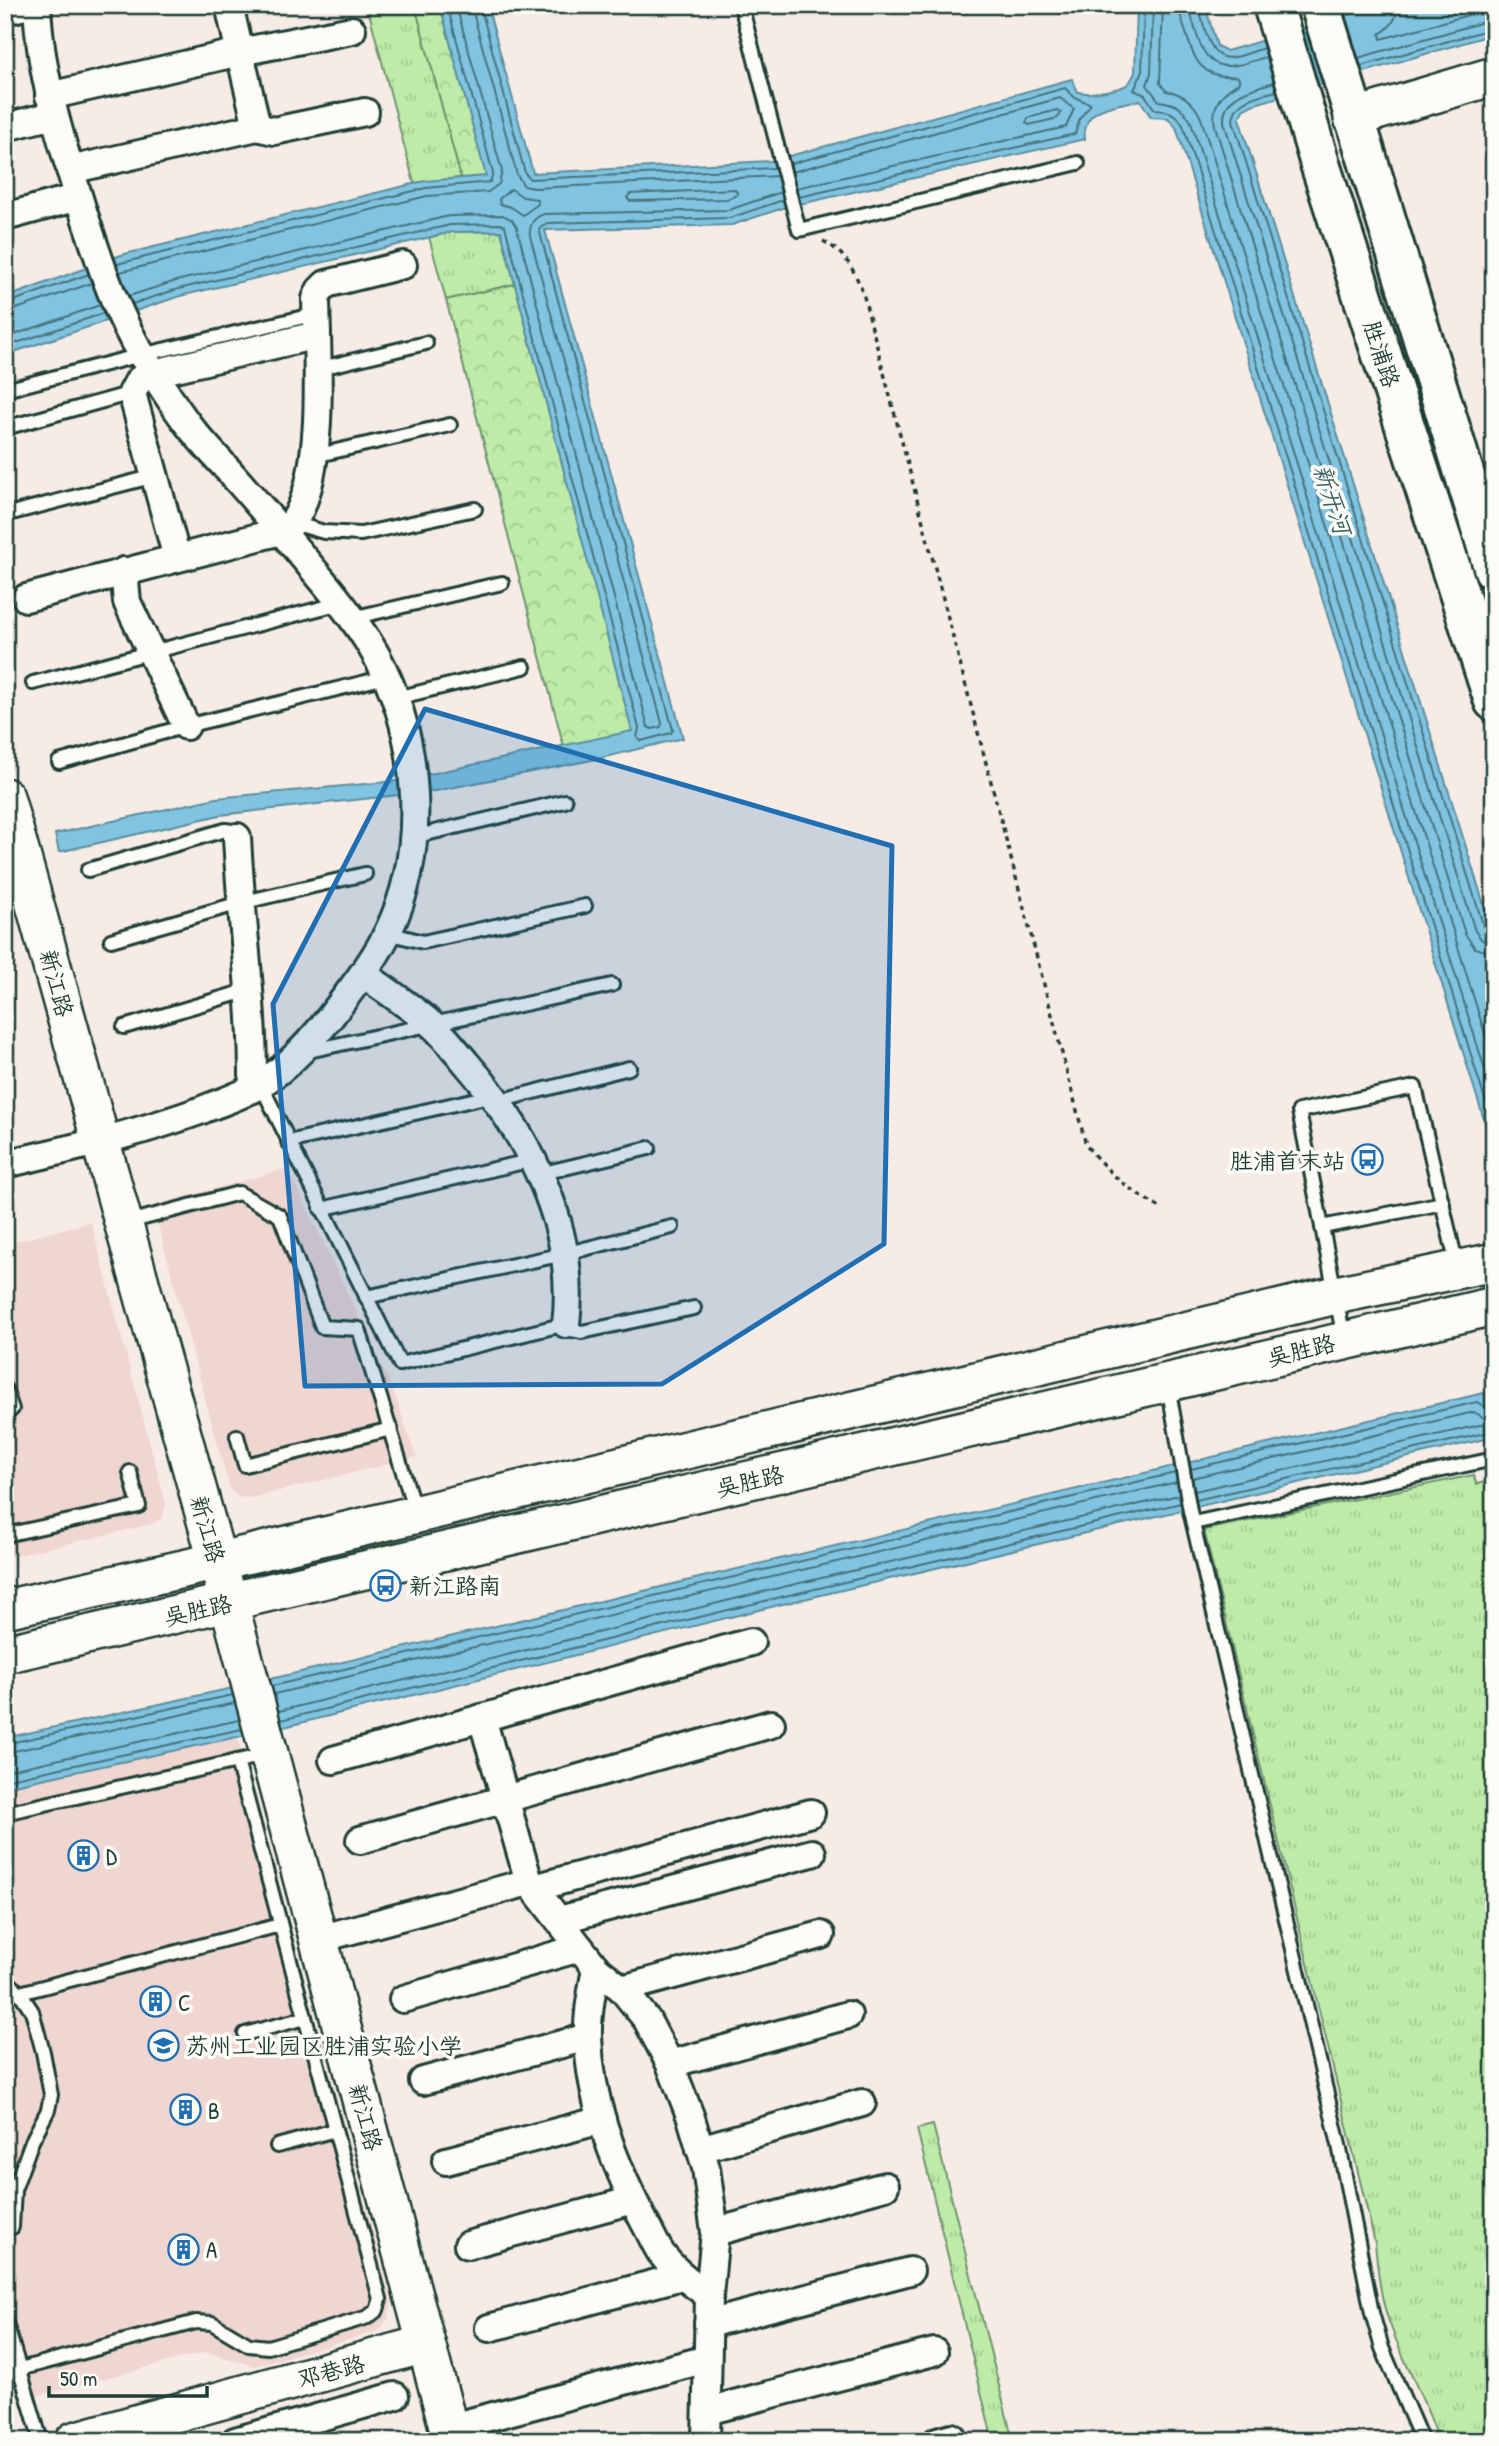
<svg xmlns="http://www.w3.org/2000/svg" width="1499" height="2446" font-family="'Patrick Hand','LXGW WenKai TC',sans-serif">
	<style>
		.built { fill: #f0d6d1 }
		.grass { fill: url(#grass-tufts); stroke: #6e946e; stroke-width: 2 }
		.forest { fill: url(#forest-crowns); stroke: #6e946e; stroke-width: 2 }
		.water { fill: #81c4e2; stroke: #5a8e9c; stroke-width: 2 }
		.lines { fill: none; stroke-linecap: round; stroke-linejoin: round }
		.shore { stroke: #46737a; stroke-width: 2 }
		.lane-casing { stroke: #1f3d34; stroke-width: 18 }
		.street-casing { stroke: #1f3d34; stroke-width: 32 }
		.secondary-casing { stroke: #1f3d34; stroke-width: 42 }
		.primary-casing { stroke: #1f3d34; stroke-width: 44 }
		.path { stroke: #1f3d34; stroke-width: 3.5; stroke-dasharray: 5 5; stroke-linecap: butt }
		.lane { stroke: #fdfcf7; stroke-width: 12 }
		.street { stroke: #fdfcf7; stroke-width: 26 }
		.secondary { stroke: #fdfcf7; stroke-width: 37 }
		.primary { stroke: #fdfcf7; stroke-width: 38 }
		.marked { fill: #1f6fb2; fill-opacity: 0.2; stroke: #1f6fb2; stroke-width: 5; stroke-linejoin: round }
		.labels { text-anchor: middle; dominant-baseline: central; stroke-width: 7; stroke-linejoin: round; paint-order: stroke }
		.street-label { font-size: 23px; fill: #1f3d34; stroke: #fdfcf7 }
		.poi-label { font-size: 23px; fill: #1f3d34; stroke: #fdfcf7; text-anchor: start }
		.water-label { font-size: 24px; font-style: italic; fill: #385f60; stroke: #fdfcf7 }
	</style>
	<defs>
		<pattern id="grass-tufts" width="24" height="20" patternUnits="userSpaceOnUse" patternTransform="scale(1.75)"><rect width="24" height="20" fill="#beeba8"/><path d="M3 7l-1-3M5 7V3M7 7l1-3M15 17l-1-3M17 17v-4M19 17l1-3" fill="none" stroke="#a3ca91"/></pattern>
		<pattern id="forest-crowns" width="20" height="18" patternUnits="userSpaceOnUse" patternTransform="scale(1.75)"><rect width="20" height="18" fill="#beeba8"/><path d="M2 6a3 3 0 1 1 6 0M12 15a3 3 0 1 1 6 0" fill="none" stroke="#a3ca91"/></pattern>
	</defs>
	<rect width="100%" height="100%" fill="#f7ebe6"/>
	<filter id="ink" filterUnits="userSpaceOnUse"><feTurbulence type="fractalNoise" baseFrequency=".0143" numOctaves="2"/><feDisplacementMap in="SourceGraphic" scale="14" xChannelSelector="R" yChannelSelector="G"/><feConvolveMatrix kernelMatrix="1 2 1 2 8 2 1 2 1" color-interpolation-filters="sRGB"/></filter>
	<g filter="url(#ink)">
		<!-- built -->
		<g class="built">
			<polygon points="288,1168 394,1392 416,1457 251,1498 238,1497 230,1490 153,1206"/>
			<polygon points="91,1222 166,1504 163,1517 153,1524 5,1558 5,1244"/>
			<polygon points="238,1737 392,2303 388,2319 377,2332 254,2366 206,2352 5,2404 5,1787"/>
		</g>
		<!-- grass -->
		<g class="grass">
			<polygon points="367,5 415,5 461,178 414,183"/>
			<polygon points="501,231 515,284 446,300 429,237 452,232"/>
			<path d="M1474,1475l2,9 18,-4v961h-55c-13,-40 -35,-77 -49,-117 -10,-26 -12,-53 -15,-81l-171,-713z"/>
			<polygon points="933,2125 1013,2441 993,2441 917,2129"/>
		</g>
		<!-- forest -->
		<g class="forest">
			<polygon points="415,5 440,5 487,177 461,178"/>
			<polygon points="515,284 633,731 564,747 446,300"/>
		</g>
		<!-- water -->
		<g class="water">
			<path d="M440,5h47l46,168 238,-12 301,-82 6,13c9,3 44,-2 51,-9 2,-3 5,-8 6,-11l2,-67h68l12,41 10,5 155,-46h112v29l-242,71 -9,5 -4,8 255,819v215l-318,-1025 -8,-9 -17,-1 -11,-17c-25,6 -59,6 -55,39l-302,69 -51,17 -187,5 138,508 -86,21 -162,32 -215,24 -161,37 -4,-18 161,-36 181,-17 235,-50 -131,-500 -49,1 -272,64 -175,59v-57l116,-43 304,-74 61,-5z"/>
			<polygon points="1484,1393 1488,1402 1494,1402 1494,1437 787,1603 288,1726 5,1787 5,1738 228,1689"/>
		</g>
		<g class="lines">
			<!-- shore -->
			<g class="shore">
				<polyline points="471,5 517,175 524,186 535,188 777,176"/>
				<polyline points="480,5 525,173 530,179 775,168"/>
				<path d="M1144,5l-2,68 -8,17 11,5 10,15c14,1 20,2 28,15l311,1004"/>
				<path d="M1153,5l-2,68 -4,12 12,16c16,2 24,6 32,21l303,977"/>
				<path d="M1163,5l-3,78 6,8c17,2 28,11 35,27l293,945"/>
				<path d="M1179,5c1,10 4,19 7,28 9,29 16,46 51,43l2,3v4c-17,9 -28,23 -24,43l250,808 10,14 19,6"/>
				<path d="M1190,5c0,11 5,22 8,33 13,40 37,28 68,19"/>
				<path d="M1199,5c1,10 4,19 7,28 12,37 28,24 58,15"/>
				<path d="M1398,5c-1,14 -7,22 -18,29l1,5 113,-31"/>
				<polyline points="1358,58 1494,19"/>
				<polyline points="1361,66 1494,28"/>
				<path d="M1274,82c-21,7 -52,12 -50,40l251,809 7,9 12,3"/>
				<path d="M1276,91c-17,5 -41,7 -43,29l251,808 4,5 6,1"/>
				<polygon points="1057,110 1061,113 1058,118 1029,125 1026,123 1028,118"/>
				<polyline points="790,164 1065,88 1074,97 1091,104 1080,118 1075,134 799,197"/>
				<polyline points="792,172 1060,98 1074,109 1066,127 796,188"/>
				<polygon points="511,189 523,197 537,199 538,204 523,215 511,207 500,204 499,199"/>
				<polygon points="734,189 737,192 737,195 727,199 630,201 627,198 630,194"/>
				<polyline points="117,264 426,188 490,182 493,173 447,5"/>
				<polyline points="120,272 427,196 488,192 499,184 502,171 456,5"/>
				<path d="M129,296l47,-15 273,-65 54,-1 9,5 5,8 131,499 4,2 9,-2 1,-4 -132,-487c-1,-11 4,-19 14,-22l185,-4 52,-18"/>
				<polyline points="5,304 89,274"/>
				<polyline points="132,304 178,289 450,225 500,224 505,226 639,728 637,738 641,741 671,733 673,730 539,229 547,223 730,218 783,200"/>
				<polyline points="5,313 92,283"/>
				<polyline points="5,338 100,305"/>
				<polyline points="5,347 104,313"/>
				<polyline points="1191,1469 1477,1402 1486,1408 1494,1409"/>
				<polyline points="1192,1478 1474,1412 1486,1419 1484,1424 1195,1491"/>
				<polyline points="1196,1500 1494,1431"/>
				<polyline points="272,1686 1175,1473"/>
				<polyline points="274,1694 1177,1482"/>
				<polyline points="279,1711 783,1587 1179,1495"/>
				<polyline points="281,1720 785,1596 1181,1503"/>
				<polyline points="5,1744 233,1695"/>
				<polyline points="5,1753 235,1703"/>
				<polyline points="5,1771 239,1720"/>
				<polyline points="5,1780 242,1729"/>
			</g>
			<defs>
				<g id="lane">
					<polyline points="741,5 799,230 1078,163"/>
					<polyline points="317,369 426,343"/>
					<polyline points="5,390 141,355 317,314"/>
					<polyline points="5,428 132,393"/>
					<polyline points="314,456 450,425"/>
					<polyline points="8,514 155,476"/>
					<polyline points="293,523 324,532 361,534 475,509"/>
					<polyline points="352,618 502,583"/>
					<polyline points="33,683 341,603"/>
					<polyline points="396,698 524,667"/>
					<polyline points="59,762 186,726 386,677"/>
					<polyline points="413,837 565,801"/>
					<polyline points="88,870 225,830 232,831 237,837"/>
					<polyline points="388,933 423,942 585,906"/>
					<polyline points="111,940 240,903 365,874"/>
					<polyline points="124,1027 249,990"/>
					<polyline points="304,1052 612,985"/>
					<polyline points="261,1085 400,1364 566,1324 572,1330 582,1332 694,1308"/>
					<polyline points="498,1101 629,1068"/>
					<polyline points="288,1142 494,1095"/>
					<polyline points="539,1174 649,1148"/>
					<polyline points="321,1209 533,1160"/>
					<polyline points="125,1223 239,1193 280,1216 322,1327 359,1329 415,1511"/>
					<polyline points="1322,1227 1443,1203"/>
					<polyline points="366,1297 564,1254 672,1227"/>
					<polyline points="1344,1338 1299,1111 1415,1087 1457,1266"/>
					<polyline points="1168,1385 1190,1511 1339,2145 1372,2313 1382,2348 1422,2441"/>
					<polyline points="5,1389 12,1409 5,1411"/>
					<polyline points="237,1436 245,1465 391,1429"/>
					<polyline points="1193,1523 1494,1459"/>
					<polyline points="5,1535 139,1506 130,1472"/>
					<polyline points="5,1813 264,1755"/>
					<polyline points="5,1979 20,1993 32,2011 43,2052 51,2095 48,2110 32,2141 14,2190 12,2227 5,2229"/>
					<polyline points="20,1993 280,1925"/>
					<polyline points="245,2034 305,2018"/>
					<polyline points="277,2146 335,2130"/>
					<polyline points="5,2320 41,2441"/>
					<polyline points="5,2373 196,2322 212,2323 249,2345 268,2347 368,2317 377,2310 380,2299 237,1761"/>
				</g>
				<g id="street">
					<polyline points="229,5 257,127 274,131 365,112"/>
					<polyline points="5,11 29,5"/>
					<polyline points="49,96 240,52 352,30"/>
					<polyline points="5,127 54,115"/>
					<polyline points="70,170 257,127"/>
					<polyline points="5,217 78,197"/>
					<polyline points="177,558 132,393 139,380 154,373 317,335"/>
					<polyline points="124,571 127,602 186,726"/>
					<path d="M26,598l255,-67c5,-3 10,-6 13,-10 32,-50 23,-163 22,-222l4,-9 6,-6 77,-19"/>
					<path d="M237,837c4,84 17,168 16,252"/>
					<path d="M363,974c23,16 47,32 68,50 13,11 25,27 36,40 61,70 111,164 99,260"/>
					<path d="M5,1164c68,-16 132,-30 197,-54 18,-8 38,-13 55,-24 32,-18 59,-50 81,-79 18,-24 37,-48 50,-75 41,-84 32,-196 -12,-277 -16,-29 -37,-55 -58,-80 -29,-35 -58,-69 -88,-103 -14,-15 -28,-30 -40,-45 -17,-22 -32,-46 -47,-70 -27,-43 -44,-97 -60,-146 -21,-67 -43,-135 -46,-206"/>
					<polyline points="482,1718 529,1882 596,1968 622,1989 647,2020 670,2064 691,2118 706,2168 715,2232 709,2296 706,2441"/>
					<polyline points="333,1760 751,1642"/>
					<polyline points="360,1840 771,1724"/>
					<polyline points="534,1888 811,1813"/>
					<polyline points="559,1920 812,1853"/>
					<polyline points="319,1939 529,1882"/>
					<path d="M596,1968c-4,23 -9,46 -8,69 2,66 27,130 58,188 5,9 9,19 15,28 13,18 31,30 48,43"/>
					<polyline points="622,1989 821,1935"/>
					<polyline points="403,1999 580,1948"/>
					<polyline points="670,2064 848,2015"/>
					<polyline points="423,2081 588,2037"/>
					<polyline points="700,2149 862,2103"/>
					<polyline points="446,2161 602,2120"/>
					<polyline points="715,2232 885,2186"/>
					<polyline points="468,2245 633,2200"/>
					<polyline points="708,2324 910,2271"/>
					<polyline points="489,2328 682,2276"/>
					<polyline points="707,2411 934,2352"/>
					<polyline points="448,2428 707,2359"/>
					<polyline points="235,2441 395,2396"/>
					<polyline points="937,2441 952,2437"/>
				</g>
				<g id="secondary">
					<polyline points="1353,118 1494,76"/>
					<polyline points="5,797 229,1603 452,2441"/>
					<polyline points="5,1609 250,1554 1336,1295 1494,1262"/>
					<polyline points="5,1654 1494,1306"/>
					<polyline points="74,2441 425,2344"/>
				</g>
				<g id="primary">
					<polyline points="1273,5 1320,164 1494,701"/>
					<polyline points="1320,5 1494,570"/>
				</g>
			</defs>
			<!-- lane casing -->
			<use href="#lane" class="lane-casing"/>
			<!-- street casing -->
			<use href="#street" class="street-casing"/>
			<!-- secondary casing -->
			<use href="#secondary" class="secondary-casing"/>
			<!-- primary casing -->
			<use href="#primary" class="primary-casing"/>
			<!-- path -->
			<path class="path" d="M823,241c23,12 31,29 40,52l223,852c21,27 45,47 75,63"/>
			<!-- lane -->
			<use href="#lane" class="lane"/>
			<!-- street -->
			<use href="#street" class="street"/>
			<!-- secondary -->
			<use href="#secondary" class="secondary"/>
			<!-- primary -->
			<use href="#primary" class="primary"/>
		</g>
	</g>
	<!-- marked area -->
	<path class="marked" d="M425,709l467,137 -8,398 -222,140 -357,2 -32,-382z"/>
	<!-- icons -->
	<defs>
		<symbol id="bus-ring" viewBox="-11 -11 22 22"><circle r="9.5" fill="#fdfcf7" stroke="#1f6fb2" stroke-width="1.5"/><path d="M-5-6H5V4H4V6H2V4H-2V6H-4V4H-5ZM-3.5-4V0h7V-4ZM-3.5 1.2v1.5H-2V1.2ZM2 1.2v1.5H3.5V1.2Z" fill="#1f6fb2"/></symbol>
		<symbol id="building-ring" viewBox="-11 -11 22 22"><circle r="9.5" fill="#fdfcf7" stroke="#1f6fb2" stroke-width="1.5"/><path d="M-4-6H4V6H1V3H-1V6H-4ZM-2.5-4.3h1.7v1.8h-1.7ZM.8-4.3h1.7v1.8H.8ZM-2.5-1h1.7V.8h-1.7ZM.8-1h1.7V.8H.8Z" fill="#1f6fb2"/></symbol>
		<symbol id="school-ring" viewBox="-11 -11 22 22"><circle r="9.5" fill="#fdfcf7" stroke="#1f6fb2" stroke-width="1.5"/><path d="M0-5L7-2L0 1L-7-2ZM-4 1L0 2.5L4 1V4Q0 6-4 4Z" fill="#1f6fb2"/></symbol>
	</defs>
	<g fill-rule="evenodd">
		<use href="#bus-ring" x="1350" y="1142" width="35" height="35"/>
		<use href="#bus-ring" x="368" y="1568" width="35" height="35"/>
		<use href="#building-ring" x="66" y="1838" width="35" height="35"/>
		<use href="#building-ring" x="138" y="1984" width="35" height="35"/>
		<use href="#school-ring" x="146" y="2028" width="35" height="35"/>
		<use href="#building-ring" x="168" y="2092" width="35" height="35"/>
		<use href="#building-ring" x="166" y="2232" width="35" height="35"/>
	</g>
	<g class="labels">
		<!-- street labels -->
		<g class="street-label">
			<text transform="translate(1382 354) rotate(72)">胜浦路</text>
			<text transform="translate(57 983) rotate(75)">新江路</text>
			<text transform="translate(1301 1350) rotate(-14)">吴胜路</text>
			<text transform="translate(750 1481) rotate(-13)">吴胜路</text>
			<text transform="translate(208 1529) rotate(74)">新江路</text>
			<text transform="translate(198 1610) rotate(-13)">吴胜路</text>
			<text transform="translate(366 2117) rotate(75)">新江路</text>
			<text transform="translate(331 2371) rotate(-15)">邓巷路</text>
		</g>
		<!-- poi labels -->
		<g class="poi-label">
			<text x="1345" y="1160" text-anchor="end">胜浦首末站</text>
			<text x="409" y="1585">新江路南</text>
			<text x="106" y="1856">D</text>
			<text x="178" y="2002">C</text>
			<text x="186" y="2045">苏州工业园区胜浦实验小学</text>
			<text x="208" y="2110">B</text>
			<text x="206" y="2249">A</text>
		</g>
		<!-- water labels -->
		<g class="water-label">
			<text transform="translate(1333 499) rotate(72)">新开河</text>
		</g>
	</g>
	<!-- margin -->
	<rect width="1499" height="2446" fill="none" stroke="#fdfcf7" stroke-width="28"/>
	<rect x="14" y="14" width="1471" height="2418" fill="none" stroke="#1f3d34" stroke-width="2.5" filter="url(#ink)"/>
	<!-- scale -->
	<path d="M49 2386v10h158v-10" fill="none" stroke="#1f3d34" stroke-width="3.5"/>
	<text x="60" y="2386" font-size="21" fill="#1f3d34" stroke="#fdfcf7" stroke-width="5" paint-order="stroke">50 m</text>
</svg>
